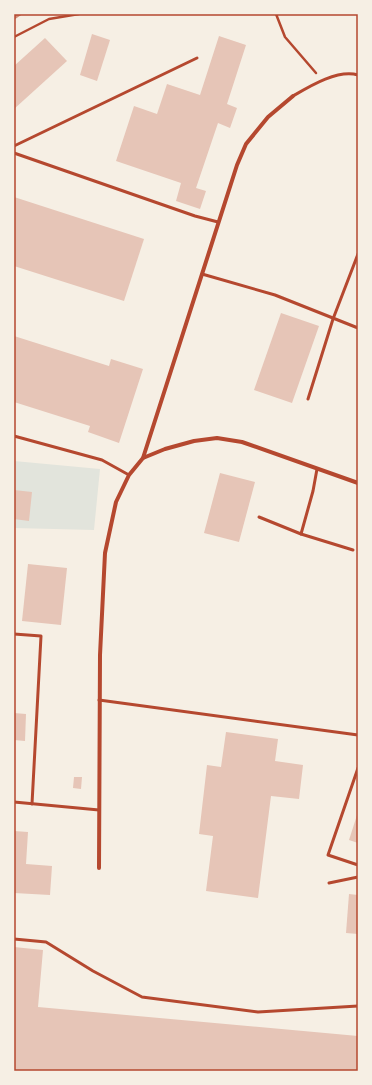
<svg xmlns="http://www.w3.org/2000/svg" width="372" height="1085" font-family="'DM Sans',sans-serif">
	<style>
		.green { fill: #e2e4dc }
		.building { fill: #e6c5b7 }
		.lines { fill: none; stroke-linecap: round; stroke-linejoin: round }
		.path { stroke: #b5482f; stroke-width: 2.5 }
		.service { stroke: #b5482f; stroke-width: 3 }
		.minor { stroke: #b5482f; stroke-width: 4 }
		.rail { stroke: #cf8b77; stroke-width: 3 }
		.neatline { fill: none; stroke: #b5482f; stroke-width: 1.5 }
	</style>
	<rect width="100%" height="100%" fill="#f6efe4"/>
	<!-- green -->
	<polygon class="green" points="14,461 100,469 94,530 14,528"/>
	<!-- building -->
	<g class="building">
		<polygon points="92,34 110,40 97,81 80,75"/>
		<polygon points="219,36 246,45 227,104 237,108 230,128 218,123 196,188 206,191 200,209 176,201 181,183 116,161 134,106 157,114 167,84 200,95"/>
		<polygon points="45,38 67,61 14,109 14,66"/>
		<polygon points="14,197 144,239 124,301 14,266"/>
		<polygon points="281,313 319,326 292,403 254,390"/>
		<polygon points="14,336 109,366 111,359 143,369 119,443 88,432 90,426 14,402"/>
		<polygon points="220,473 255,482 239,542 204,533"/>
		<polygon points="14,490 32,492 29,521 14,519"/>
		<polygon points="28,564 67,568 61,625 22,621"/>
		<polygon points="14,713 26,714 25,741 14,740"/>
		<polygon points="226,732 278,739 275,761 303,765 299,799 271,796 258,898 206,891 213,836 199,834 207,765 221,767"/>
		<polygon points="74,777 82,777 81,789 73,788"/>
		<polygon points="358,812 358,843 349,840"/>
		<polygon points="14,831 28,832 26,864 52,866 50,895 14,893"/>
		<polygon points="349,894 358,895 358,934 346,933"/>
		<polygon points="14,947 43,950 38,1007 358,1036 358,1071 14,1071"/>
	</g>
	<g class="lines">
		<!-- path -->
		<g class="path">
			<polyline points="276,14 285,37 316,73"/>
			<polyline points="14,37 49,19 79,14"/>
		</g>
		<!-- service -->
		<g class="service">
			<path d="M293,96c17,-10 45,-27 65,-21"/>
			<polyline points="14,146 197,58"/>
			<polyline points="14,153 195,216 218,222"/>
			<polyline points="202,274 275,295 358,328"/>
			<polyline points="308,399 333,319 358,254"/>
			<polyline points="14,436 102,460 129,475"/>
			<polyline points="259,517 301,534 353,550"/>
			<polyline points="301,534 313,491 317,469"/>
			<polyline points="14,634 41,636 32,804"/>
			<polyline points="99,700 358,735"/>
			<polyline points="358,768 328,855 358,865"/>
			<polyline points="14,802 99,810"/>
			<polyline points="329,883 358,877"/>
			<polyline points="14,939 46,942 93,971 142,997 258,1012 358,1006"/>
		</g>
		<!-- minor -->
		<g class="minor">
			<polyline points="143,458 165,449 194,441 217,438 242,442 358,483"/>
			<polyline points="99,868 100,655 105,553 116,502 129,475 143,458 237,165 246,144 268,117 293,96"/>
		</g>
		<!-- rail -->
		<polyline class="rail" points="14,18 20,14"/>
	</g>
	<!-- border -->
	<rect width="372" height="1085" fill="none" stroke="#f6efe4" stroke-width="30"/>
	<rect x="15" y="15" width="342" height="1055" class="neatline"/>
</svg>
